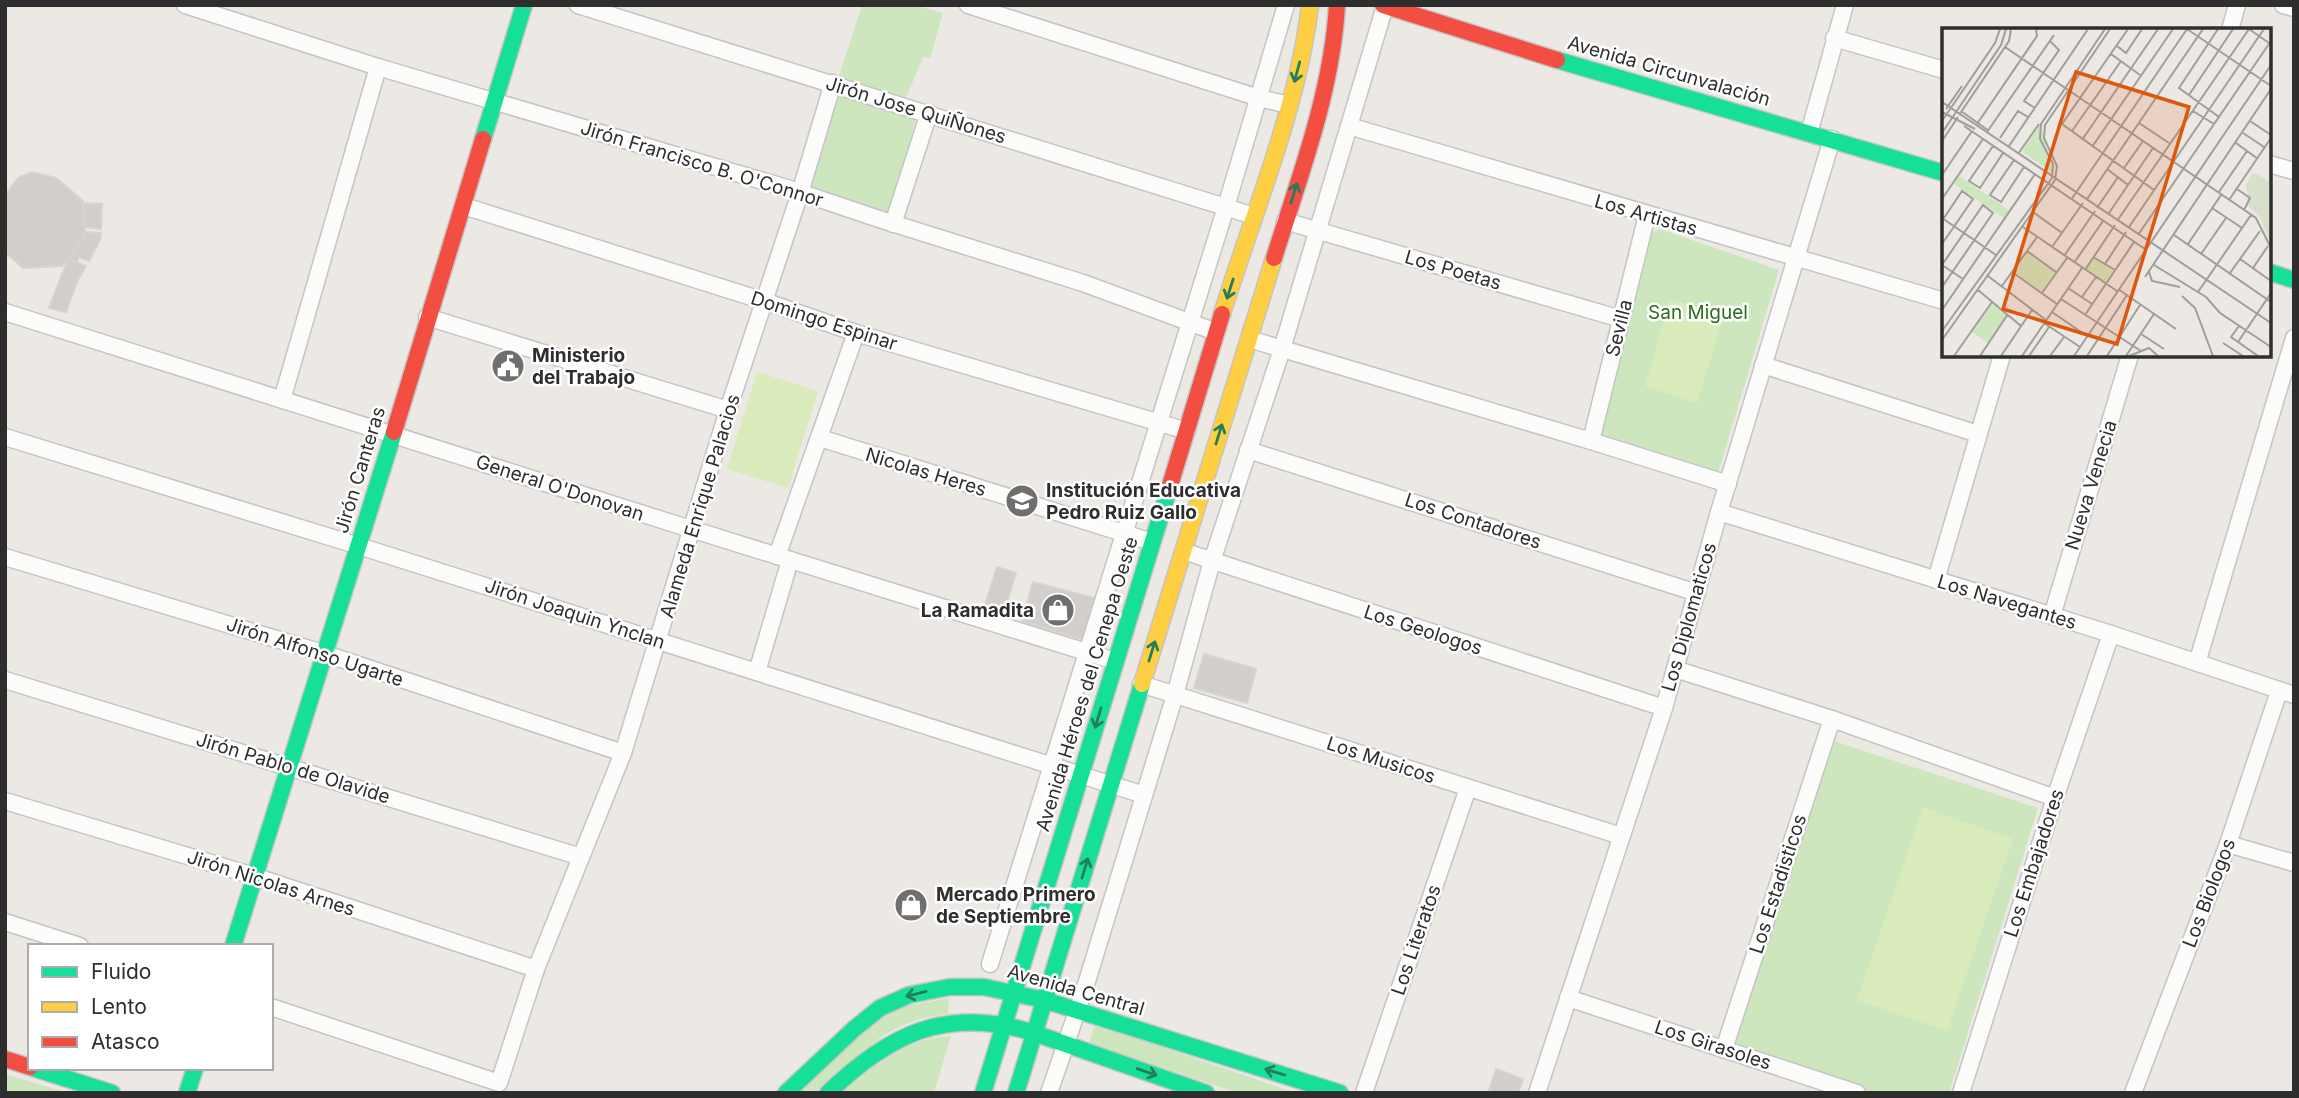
<svg xmlns="http://www.w3.org/2000/svg" width="2299" height="1098" font-family="Inter,sans-serif">
	<style>
		.green { fill: #cee6be }
		.pitch { fill: #d9eabb }
		.building { fill: #d1cecb; stroke: #d7d4d0; stroke-width: 2 }
		.lines { fill: none; stroke-linecap: round; stroke-linejoin: round }
		.street-casing { stroke: #c5c4c5; stroke-width: 19 }
		.fast-casing { stroke: #c5c4c5; stroke-width: 19 }
		.slow-casing { stroke: #c5c4c5; stroke-width: 19 }
		.jam-casing { stroke: #c5c4c5; stroke-width: 19 }
		.street { stroke: #fcfcfb; stroke-width: 16 }
		.fast { stroke: #16e098; stroke-width: 16 }
		.slow { stroke: #ffcf43; stroke-width: 16 }
		.jam { stroke: #f24e42; stroke-width: 16 }
		.oneway { stroke: #237e5e }
		.labels { text-anchor: middle; dominant-baseline: central; stroke-width: 5; stroke-linejoin: round; paint-order: stroke }
		.street-label { font-size: 19px; fill: #2e2e2e; stroke: #fff }
		.park-label { font-size: 19px; fill: #2c6e1b; stroke: #fff }
		.poi-label { font-size: 19px; font-weight: bold; fill: #2e2e2e; stroke: #fff; text-anchor: start }
		.inset-road { fill: none; stroke: #a09e9b; stroke-width: 2 }
		.view { fill: #df570e; fill-opacity: 0.15; stroke: #df570e; stroke-width: 3.5 }
		.inset-edge { fill: none; stroke: #2e2e2e; stroke-width: 3.5 }
	</style>
	<rect width="100%" height="100%" fill="#ece8e4"/>
	<!-- green -->
	<g class="green">
		<polygon points="862,5 913,5 943,13 930,58 923,57 905,100 838,79"/>
		<polygon points="836,90 917,116 887,218 803,191"/>
		<polygon points="1660,229 1779,270 1718,473 1600,437 1651,233"/>
		<polygon points="1834,741 2038,808 1949,1093 1874,1093 1734,1046"/>
		<path d="M949,998l-1,16c-62,6 -85,39 -129,79h-21l76,-72 27,-14z"/>
		<polygon points="1095,1024 1296,1093 1238,1093 1089,1043"/>
		<path d="M951,1036l-17,57h-93c37,-30 60,-54 110,-57z"/>
		<polygon points="5,1074 68,1093 5,1092"/>
	</g>
	<!-- pitch -->
	<g class="pitch">
		<polygon points="1670,299 1724,315 1697,403 1645,386"/>
		<polygon points="757,372 818,391 788,488 727,469"/>
		<polygon points="1923,807 2013,839 1947,1031 1857,1000"/>
	</g>
	<!-- building -->
	<g class="building">
		<polygon points="31,172 56,178 83,201 85,237 62,266 23,268 5,252 5,195 18,178"/>
		<polygon points="83,203 102,204 101,229 85,227"/>
		<polygon points="85,232 101,233 100,240 89,261 79,257 77,262 68,259 85,237"/>
		<polygon points="68,259 86,266 77,282 66,312 49,308"/>
		<polygon points="997,567 1016,573 1003,614 984,608"/>
		<polygon points="1033,582 1094,598 1083,640 1022,621"/>
		<polygon points="1204,654 1256,669 1247,703 1194,688"/>
		<polygon points="1496,1069 1523,1079 1518,1093 1488,1093"/>
	</g>
	<g class="lines">
		<defs>
			<g id="street">
				<polyline points="185,5 378,67 790,189 879,219 1083,283 1216,332"/>
				<polyline points="578,5 1254,216"/>
				<polyline points="968,5 1259,98 1289,105"/>
				<polyline points="2283,5 2294,8"/>
				<polyline points="2230,30 2237,5"/>
				<polyline points="1834,38 1944,70"/>
				<polyline points="1349,126 1944,301"/>
				<polyline points="1809,133 1845,5"/>
				<polyline points="2269,164 2294,171"/>
				<polyline points="464,206 764,301 856,333 1187,431"/>
				<polyline points="1285,221 1621,319"/>
				<polyline points="893,224 929,113"/>
				<polyline points="5,312 678,525 1115,661"/>
				<polyline points="427,317 728,410"/>
				<polyline points="1249,339 1591,441 1728,484"/>
				<polyline points="1763,365 1978,434"/>
				<polyline points="282,400 378,67"/>
				<polyline points="5,437 359,546 1144,795"/>
				<polyline points="820,438 1152,542"/>
				<polyline points="1591,441 1647,215"/>
				<polyline points="1248,450 1697,593"/>
				<polyline points="1719,512 2111,634 2294,695"/>
				<polyline points="1183,551 1664,708"/>
				<polyline points="777,556 856,333"/>
				<polyline points="5,557 326,654 623,753"/>
				<polyline points="1936,580 2002,355"/>
				<polyline points="2052,616 2130,355"/>
				<polyline points="2197,663 2294,338"/>
				<polyline points="1675,669 1832,719 2055,798"/>
				<polyline points="757,672 790,560"/>
				<polyline points="5,680 581,857"/>
				<polyline points="1141,684 1621,836"/>
				<polyline points="5,801 254,876 536,969"/>
				<polyline points="2228,844 2294,863"/>
				<polyline points="5,922 80,946"/>
				<polyline points="990,964 1226,207 1286,5"/>
				<polyline points="1568,998 1857,1093"/>
				<polyline points="271,1007 499,1083 536,969 623,753 728,410 800,193 833,83"/>
				<polyline points="1724,1049 1832,719"/>
				<polyline points="1049,1093 1084,991 1175,695 1212,561 1282,349 1385,6"/>
				<polyline points="1364,1093 1468,788"/>
				<polyline points="1537,1093 1664,708 1719,512 1832,139"/>
				<polyline points="1961,1093 2055,798 2111,634"/>
				<polyline points="2133,1093 2228,844 2279,691"/>
			</g>
			<g id="fast">
				<polyline points="1557,60 1944,173"/>
				<polyline points="483,139 524,5"/>
				<polyline points="2269,272 2294,280"/>
				<polyline points="233,946 394,432"/>
				<polyline points="33,1068 112,1093"/>
				<polyline points="187,1093 195,1068"/>
				<polyline points="786,1093 854,1029 880,1008 909,995 950,987 984,987 1044,1000 1340,1093"/>
				<path d="M828,1093c61,-59 118,-87 203,-61l175,61"/>
				<polyline points="983,1093 1168,492"/>
				<polyline points="1016,1093 1142,684"/>
			</g>
			<g id="slow">
				<path d="M1222,314c31,-100 76,-206 88,-309"/>
				<polyline points="1142,684 1274,258"/>
			</g>
			<g id="jam">
				<polyline points="1383,5 1557,60"/>
				<path d="M1274,258c26,-83 58,-166 63,-253"/>
				<polyline points="394,432 483,139"/>
				<polyline points="1168,492 1222,314"/>
				<polyline points="5,1059 30,1067"/>
			</g>
		</defs>
		<!-- street casing -->
		<use href="#street" class="street-casing"/>
		<!-- fast casing -->
		<use href="#fast" class="fast-casing"/>
		<!-- slow casing -->
		<use href="#slow" class="slow-casing"/>
		<!-- jam casing -->
		<use href="#jam" class="jam-casing"/>
		<!-- street -->
		<use href="#street" class="street"/>
		<!-- fast -->
		<use href="#fast" class="fast"/>
		<!-- slow -->
		<use href="#slow" class="slow"/>
		<!-- jam -->
		<use href="#jam" class="jam"/>
	</g>
	<!-- one-way arrows -->
	<defs><path id="oneway-shaft" d="M-6 0H5M1.5-3L5.5 0L1.5 3" fill="none" stroke-width="1.6" stroke-linecap="round" stroke-linejoin="round" transform="scale(1.75)"/></defs>
	<g class="oneway">
		<use href="#oneway-shaft" transform="translate(1297 72) rotate(105)"/>
		<use href="#oneway-shaft" transform="translate(1294 193) rotate(-73)"/>
		<use href="#oneway-shaft" transform="translate(1230 289) rotate(108)"/>
		<use href="#oneway-shaft" transform="translate(1219 434) rotate(-73)"/>
		<use href="#oneway-shaft" transform="translate(1152 651) rotate(-73)"/>
		<use href="#oneway-shaft" transform="translate(1098 718) rotate(107)"/>
		<use href="#oneway-shaft" transform="translate(1085 868) rotate(-73)"/>
		<use href="#oneway-shaft" transform="translate(916 994) rotate(166)"/>
		<use href="#oneway-shaft" transform="translate(1147 1072) rotate(19)"/>
		<use href="#oneway-shaft" transform="translate(1275 1072) rotate(-163)"/>
	</g>
	<!-- icons -->
	<defs>
		<symbol id="civic-disc" viewBox="-11 -11 22 22"><circle r="9.5" fill="#706f6e" stroke="#fff"/><path d="M-.6-6.5H3V-4.5H.6V-3L4-1V1h2V6H-6V1h2V-1L-.6-3ZM-1.2 2.5V6h2.4V2.5Z" fill="#fff"/></symbol>
		<symbol id="school-disc" viewBox="-11 -11 22 22"><circle r="9.5" fill="#706f6e" stroke="#fff"/><path d="M0-5L7-2L0 1L-7-2ZM-4 1L0 2.5L4 1V4Q0 6-4 4Z" fill="#fff"/></symbol>
		<symbol id="shop-disc" viewBox="-11 -11 22 22"><circle r="9.5" fill="#706f6e" stroke="#fff"/><path d="M-5-2.5h2.3a2.7 3.5 0 0 1 5.4 0H5L5.5 6h-11ZM-1.5-2.5h3a1.5 2.3 0 0 0-3 0Z" fill="#fff"/></symbol>
	</defs>
	<g fill-rule="evenodd">
		<use href="#civic-disc" x="489" y="347" width="38" height="38"/>
		<use href="#school-disc" x="1003" y="482" width="38" height="38"/>
		<use href="#shop-disc" x="1039" y="591" width="38" height="38"/>
		<use href="#shop-disc" x="892" y="886" width="38" height="38"/>
	</g>
	<g class="labels">
		<!-- street labels -->
		<g class="street-label">
			<text transform="translate(1669 71) rotate(16)">Avenida Circunvalación</text>
			<text transform="translate(916 110) rotate(17)">Jirón Jose QuiÑones</text>
			<text transform="translate(702 164) rotate(17)">Jirón Francisco B. O'Connor</text>
			<text transform="translate(1646 215) rotate(16)">Los Artistas</text>
			<text transform="translate(1453 270) rotate(16)">Los Poetas</text>
			<text transform="translate(824 321) rotate(18)">Domingo Espinar</text>
			<text transform="translate(1619 328) rotate(-76)">Sevilla</text>
			<text transform="translate(360 470) rotate(-73)">Jirón Canteras</text>
			<text transform="translate(926 472) rotate(17)">Nicolas Heres</text>
			<text transform="translate(2091 485) rotate(-73)">Nueva Venecia</text>
			<text transform="translate(560 488) rotate(18)">General O'Donovan</text>
			<text transform="translate(700 506) rotate(-73)">Alameda Enrique Palacios</text>
			<text transform="translate(1473 521) rotate(18)">Los Contadores</text>
			<text transform="translate(2007 602) rotate(17)">Los Navegantes</text>
			<text transform="translate(575 614) rotate(18)">Jirón Joaquin Ynclan</text>
			<text transform="translate(1689 617) rotate(-74)">Los Diplomaticos</text>
			<text transform="translate(1423 630) rotate(18)">Los Geologos</text>
			<text transform="translate(315 652) rotate(18)">Jirón Alfonso Ugarte</text>
			<text transform="translate(1087 684) rotate(-73)">Avenida Héroes del Cenepa Oeste</text>
			<text transform="translate(1381 760) rotate(18)">Los Musicos</text>
			<text transform="translate(293 768) rotate(17)">Jirón Pablo de Olavide</text>
			<text transform="translate(2034 863) rotate(-72)">Los Embajadores</text>
			<text transform="translate(271 883) rotate(18)">Jirón Nicolas Arnes</text>
			<text transform="translate(1778 884) rotate(-72)">Los Estadisticos</text>
			<text transform="translate(2209 893) rotate(-69)">Los Biologos</text>
			<text transform="translate(1416 940) rotate(-71)">Los Literatos</text>
			<text transform="translate(1076 990) rotate(16)">Avenida Central</text>
			<text transform="translate(1713 1045) rotate(18)">Los Girasoles</text>
		</g>
		<!-- park labels -->
		<g class="park-label">
			<text x="1698" y="312">San Miguel</text>
		</g>
		<!-- poi labels -->
		<g class="poi-label">
			<text x="532" y="355">Ministerio<tspan x="532" dy="22">del Trabajo</tspan></text>
			<text x="1046" y="490">Institución Educativa<tspan x="1046" dy="22">Pedro Ruiz Gallo</tspan></text>
			<text x="1034" y="610" text-anchor="end">La Ramadita</text>
			<text x="936" y="894">Mercado Primero<tspan x="936" dy="22">de Septiembre</tspan></text>
		</g>
	</g>
	<!-- overview -->
	<g transform="translate(1942 28)">
		<rect width="329" height="329" fill="#ece8e4"/>
		<path d="M98,96l11,37 1,11 -30,-20zM17,148l50,34 -5,8 -50,-34zM85,224l28,20 -13,19 -29,-19zM152,230l19,13 -8,11 -19,-13zM51,275l14,12 -19,28 -16,-11z" fill="#cee6be"/>
		<path d="M311,144l18,11v61l-11,-27 -11,-10 -3,-22z" fill="#d8e0cc"/>
		<path class="inset-road" d="M186,1l-66,95 92,66M245,1l84,57M276,1l-39,59 40,29M307,1l20,14M175,18l9,7 16,-24M63,19l251,171 15,30M169,26l29,21M247,67l44,-66M0,74l329,221M93,80l-11,-7 35,-51 -9,-9M4,81l16,-23M19,83l28,20M251,83l21,13M0,84l33,17M17,87l50,-74 2,-12M0,93l53,-78 5,-14M308,93l21,14M197,95l30,20M35,96l60,-88 -1,-7M22,98l181,123M130,103l49,-70M45,104l67,-97M0,105l59,-88 5,-16M301,105l21,14M58,110l18,-27 10,6M140,112l76,-111M0,113l16,-24M294,115l22,16M51,118l-24,35 11,7 23,-35M67,118l79,-117M150,119l81,-118M76,126l21,-30M72,132l-24,35 11,7 23,-35M182,140l19,-27M165,141l21,16M0,147l30,-44M295,161l13,9 -6,12M277,164l28,-41M0,171l41,-60M145,171l116,-170M129,172l116,-171M287,172l42,-62M155,180l21,-31M270,180l30,20M91,184l29,21M167,185l44,-65M0,190l54,37M0,193l20,-30 11,8 -31,45M175,193l132,-192M81,199l94,64M187,199l135,-198M196,207l133,-194M232,207l97,67M246,216l33,-49M110,219l31,-44M85,223l29,21M259,226l25,-36M122,228l31,-45M151,229l22,13M298,231l31,22M132,235l29,-42M163,236l21,-32M0,237l41,-60 10,8 -51,74M0,237l21,14M212,237l52,32 14,16 51,34M311,240l15,-22M143,242l30,-45M70,244l45,32M207,244l3,9 28,6M288,245l30,-42M46,248l58,44M203,249l126,-188M60,258l35,-49M126,260l24,16M176,261l58,40M36,262l43,36M256,264l53,-77M100,265l25,-35M240,268l13,12 18,48M140,269l14,-20M119,271l80,52M0,282l93,-136M110,284l35,24M143,287l49,-73M102,295l36,24M297,298l-8,11 27,19M0,303l110,-153 1,-14 -13,-25 1,-15 64,-95M199,306l23,15M0,312l113,-160 2,-14 -13,-28 1,-13 65,-96M296,314l33,-49M281,315l20,13M12,328l38,-54M38,328l28,-42M59,328l31,-46M80,328l60,-88M87,328l20,-29M108,328l14,-19M132,328l197,-291M145,328l40,-61M165,328l33,-51M184,328l28,-42M187,328l20,-8 9,8"/>
		<path class="view" d="M134,44l113,35 -72,237 -114,-35z"/>
		<rect width="329" height="329" class="inset-edge"/>
	</g>
	<!-- border -->
	<rect width="2299" height="1098" fill="none" stroke="#2e2e2e" stroke-width="14"/>
	<!-- legend -->
	<rect x="28" y="944" width="245" height="126" fill="#ffffff" stroke="#ababab" stroke-width="2"/>
	<rect x="42" y="967" width="35" height="10" fill="#16e098" stroke="#ababab" stroke-width="2"/>
	<text x="91" y="979" font-size="21" fill="#2e2e2e">Fluido</text>
	<rect x="42" y="1002" width="35" height="10" fill="#ffcf43" stroke="#ababab" stroke-width="2"/>
	<text x="91" y="1014" font-size="21" fill="#2e2e2e">Lento</text>
	<rect x="42" y="1037" width="35" height="10" fill="#f24e42" stroke="#ababab" stroke-width="2"/>
	<text x="91" y="1049" font-size="21" fill="#2e2e2e">Atasco</text>
</svg>
